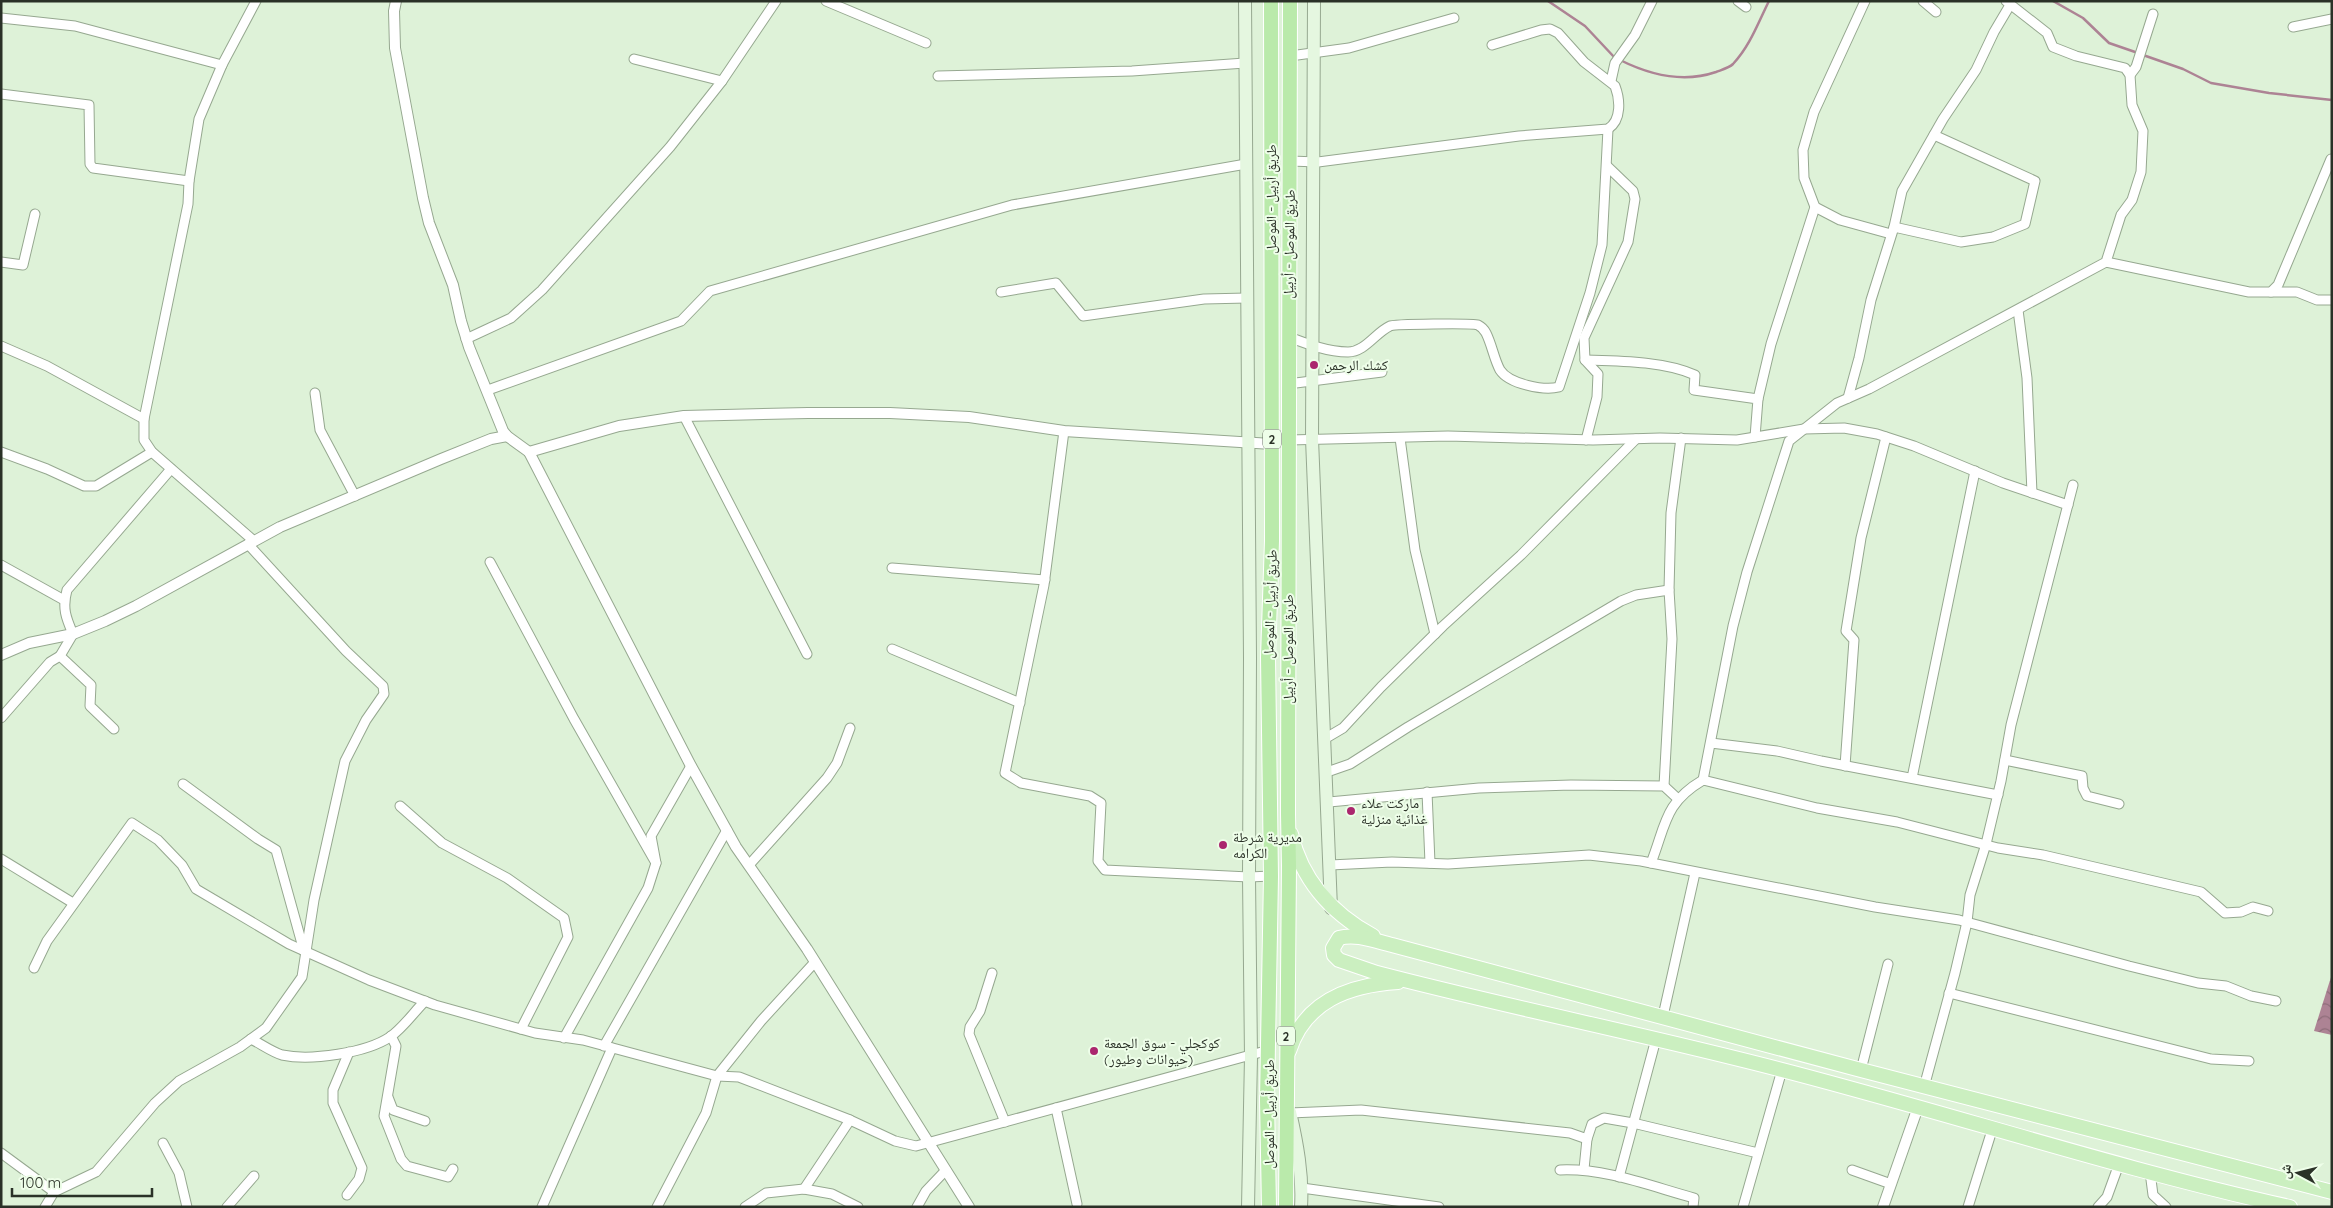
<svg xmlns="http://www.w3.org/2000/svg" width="2333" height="1208" font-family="Quicksand,'Noto Naskh Arabic',sans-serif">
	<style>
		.water { fill: url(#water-waves) }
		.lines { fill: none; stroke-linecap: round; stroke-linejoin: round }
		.stream { stroke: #ad8394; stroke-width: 2.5 }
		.minor-casing { stroke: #96a890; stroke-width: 11 }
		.tertiary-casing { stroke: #96a890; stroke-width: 12 }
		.secondary-casing { stroke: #96a890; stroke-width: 14 }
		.primary-casing { stroke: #fff; stroke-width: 16 }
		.trunk-casing { stroke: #fff; stroke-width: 16 }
		.minor { stroke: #fff; stroke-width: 9 }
		.tertiary { stroke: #fff; stroke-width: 10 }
		.secondary { stroke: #e5f7e0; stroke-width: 12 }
		.primary { stroke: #cbefc0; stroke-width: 14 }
		.trunk { stroke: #baeaab; stroke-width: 14 }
		.poi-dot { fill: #ab266e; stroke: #eefee9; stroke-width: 2 }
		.labels { text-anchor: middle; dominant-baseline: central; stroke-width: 4; stroke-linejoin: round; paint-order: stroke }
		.shield { fill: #eefee9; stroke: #656e61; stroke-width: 1 }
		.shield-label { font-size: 12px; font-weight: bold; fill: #2a3127 }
		.street-label { font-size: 14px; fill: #2a3127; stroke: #eefee9 }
		.poi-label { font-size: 14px; fill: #2a3127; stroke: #eefee9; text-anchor: start }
	</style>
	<defs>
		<pattern id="water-waves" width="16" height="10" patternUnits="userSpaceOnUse" patternTransform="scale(1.25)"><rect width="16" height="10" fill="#ad8394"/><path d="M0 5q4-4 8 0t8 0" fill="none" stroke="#8d6c79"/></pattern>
	</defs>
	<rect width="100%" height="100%" fill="#def2d8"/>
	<!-- water -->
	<polygon class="water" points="2332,974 2332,1035 2314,1031"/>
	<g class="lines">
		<!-- stream -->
		<g class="stream">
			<polyline points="1548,1 1585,26 1615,58"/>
			<polyline points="2053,1 2083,18 2109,43 2138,53"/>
			<polyline points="2143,55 2183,69 2211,83 2269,93 2332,100"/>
			<path d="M1620,60c30,15 64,23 96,12 5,-2 13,-4 17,-8 17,-18 25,-41 36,-63"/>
		</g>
		<defs>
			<g id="minor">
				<polyline points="826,1 926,43"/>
				<polyline points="1738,1 1746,7"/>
				<polyline points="1923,1 1936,12"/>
				<polyline points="1,18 75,26 222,65"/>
				<polyline points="2293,27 2332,19"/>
				<polyline points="1290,56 1349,48 1454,18"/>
				<polyline points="634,59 722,81"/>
				<polyline points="2130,75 2136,67 2153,14"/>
				<polyline points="938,76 1132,71 1245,63"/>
				<polyline points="1611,81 1615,63 1635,35 1652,1"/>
				<polyline points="1,94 89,105 90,164 93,168 189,181"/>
				<path d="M1290,161l28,1 201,-26 89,-7c14,-9 12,-30 7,-43l-31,-24 -26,-29 -8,-4 -9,1 -49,15"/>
				<polyline points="1815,207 1804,178 1803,150 1814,112 1865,1"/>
				<polyline points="1894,227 1961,242 1993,237 2025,224 2035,181 1934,135"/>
				<polyline points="1,262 23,265 35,214"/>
				<polyline points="2106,262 2249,292 2271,292 2278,285 2331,159"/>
				<polyline points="1001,292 1056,283 1083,316 1204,299 1247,298"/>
				<polyline points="2271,292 2297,292 2317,300 2332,300"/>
				<polyline points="2018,310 2027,378 2032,493"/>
				<path d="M1289,337c18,7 39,15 59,15 17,0 27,-19 42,-26 4,-2 82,-3 88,-1 4,2 6,4 8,8 6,12 8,26 14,37 9,14 44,21 59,17l31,-94 12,-48 6,-116"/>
				<polyline points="466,339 511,318 542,290 670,147 722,81 776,1"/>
				<polyline points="1,346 47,366 144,419"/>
				<path d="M1585,360c34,1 79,1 110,15l-1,15 64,9 -3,38"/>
				<polyline points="1288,384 1382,372"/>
				<polyline points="488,390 681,321 710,291 1012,205 1246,164"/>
				<polyline points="315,393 320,430 355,496"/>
				<polyline points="1848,398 1859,358 1871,300 1894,227 1902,191 1943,119 1976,70 1994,32 2010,5"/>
				<polyline points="1758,399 1771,344 1815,207 1840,220 1891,234"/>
				<polyline points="684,416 807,654"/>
				<polyline points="1064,431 1044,585 1005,773 1021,783 1090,796 1101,803 1098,861 1105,870 1249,877 1271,876"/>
				<polyline points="1400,438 1415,550 1435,634"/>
				<polyline points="1289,440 1448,436 1593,440 1660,438 1737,440 1804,429 1844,428 1877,434 1914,446 2003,483 2068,505"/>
				<polyline points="1586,440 1597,397 1598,374 1585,360 1584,338 1628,242 1635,199 1633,191 1607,166"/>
				<polyline points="1,452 47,469 84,486 96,486 152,452"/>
				<polyline points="254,541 152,452 144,440 144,419 188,204 189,181 199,119 222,65 256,1"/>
				<polyline points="490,562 574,719 656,863"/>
				<polyline points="1,565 64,600"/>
				<polyline points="892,568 1045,580"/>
				<polyline points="1669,590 1671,513 1681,438"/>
				<polyline points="892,649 1020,703"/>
				<polyline points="1,718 50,662 60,656"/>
				<path d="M114,729l-24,-23 1,-21 -31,-29 13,-22c-7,-16 -11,-26 -6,-44l104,-121"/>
				<polyline points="1326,738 1343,728 1381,687 1443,626 1521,555 1636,439"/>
				<polyline points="1711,743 1777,751 1821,761 1998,795"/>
				<polyline points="2005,760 2082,776 2083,788 2087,796 2119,804"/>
				<polyline points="1845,766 1854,640 1846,631 1861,538 1886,437"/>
				<polyline points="1327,772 1350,764 1408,727 1621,601 1636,595 1669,590 1672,639 1664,786"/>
				<polyline points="1912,778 1975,471"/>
				<polyline points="1703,780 1733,626 1747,572 1789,441 1837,403 1869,389 2106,262 2121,215 2132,200 2141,172 2143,131 2132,105 2130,75 2125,68 2076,56 2053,47 2047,33 2006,1"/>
				<polyline points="183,784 258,839 276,850 304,951"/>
				<polyline points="1427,792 1430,863"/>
				<polyline points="1329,802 1479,788 1571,785 1664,786 1678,799"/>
				<polyline points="400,806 442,843 507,878 564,918 568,937 521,1029"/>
				<polyline points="1,859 73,903"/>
				<path d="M1651,863c15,-38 13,-60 52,-83l114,28 80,14 101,26 45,7 158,37 24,21 16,-1 12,-5 15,4"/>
				<polyline points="749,865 827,778 837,763 850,728"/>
				<polyline points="1330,865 1392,862 1448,864 1589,855 1641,861 1875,907 1959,920 2129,966 2198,983 2226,986 2251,996 2276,1001"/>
				<polyline points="34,968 47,941 132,823 158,840 182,865 196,889 289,944 369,980 435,1005 535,1033 583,1040 717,1076 739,1077 850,1120 895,1141 916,1146 1269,1050"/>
				<polyline points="992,973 980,1011 970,1027 969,1034 1005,1122"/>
				<polyline points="1949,993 2211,1059 2249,1061"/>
				<polyline points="1663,1016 1695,873"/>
				<polyline points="391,1036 396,1046 384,1116 401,1159 407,1166 448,1177 453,1169"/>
				<polyline points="564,1038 648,888 656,863 651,836 691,766"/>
				<path d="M251,1039c10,5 21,13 31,16 29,6 84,-2 108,-18 13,-9 24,-25 35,-36"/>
				<polyline points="604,1046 727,830"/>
				<polyline points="1861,1070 1888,964"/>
				<polyline points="1924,1087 1955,973 1967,922 1970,895 1986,844 2001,781 2011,725 2073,485"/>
				<polyline points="388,1097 393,1110 425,1121"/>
				<polyline points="1056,1108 1077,1204"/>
				<polyline points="1290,1113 1361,1110 1570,1133 1587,1139 1592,1124 1604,1118 1633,1123 1758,1153"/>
				<polyline points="163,1143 179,1173 187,1207"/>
				<polyline points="1,1153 54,1192"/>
				<polyline points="1584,1169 1587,1139"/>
				<path d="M1560,1170c45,-2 90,16 134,28l-1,9"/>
				<polyline points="1852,1170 1891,1184"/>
				<polyline points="2150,1172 2153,1195 2166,1207"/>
				<polyline points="1619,1177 1656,1039"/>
				<polyline points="1302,1188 1439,1207"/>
				<polyline points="804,1189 850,1120"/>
				<polyline points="347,1195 359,1179 362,1168 333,1103 333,1090 349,1052"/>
				<polyline points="45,1207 54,1192 96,1172 155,1103 179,1081 240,1047 266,1028 302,977 314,900 345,761 366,720 384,694 383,686 346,651 248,544"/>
				<polyline points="227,1207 254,1176"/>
				<polyline points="542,1207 612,1048"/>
				<polyline points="657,1207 706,1113 717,1076 761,1021 815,962"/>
				<polyline points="745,1207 766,1193 804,1189 832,1194 858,1207"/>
				<polyline points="917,1207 926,1191 946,1170"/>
				<polyline points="1743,1207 1782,1070"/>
				<polyline points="1968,1207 1993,1127"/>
				<polyline points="2098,1207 2107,1197 2119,1164"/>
			</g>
			<g id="tertiary">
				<polyline points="396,1 394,11 395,48 423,198 429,223 453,285 461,321 469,347 503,431 507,436 529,452 691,766 736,847 807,949 969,1207"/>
				<polyline points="529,452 619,426 684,416 808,413 890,413 969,417 1064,431 1272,444"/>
				<polyline points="1,655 29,643 73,634 105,621 136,606 280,527 441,459 491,439 507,436"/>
				<polyline points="1883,1207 1918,1107"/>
			</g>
			<g id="secondary">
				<polyline points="1245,1 1250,658 1249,877 1251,1057 1248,1207"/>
				<polyline points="1314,1 1312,439 1331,908"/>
				<path d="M1290,1112c7,31 13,63 11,95"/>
			</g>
			<g id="primary">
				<path d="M1291,834c11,47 40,79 82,102"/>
				<path d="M1289,1051c16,-50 60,-66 109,-69"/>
				<path d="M2290,1207c-171,-38 -338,-93 -508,-137 -134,-35 -271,-62 -405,-97l-38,-13 -5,-5 -1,-7 6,-10c17,-5 36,3 53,7l469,125 471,122"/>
			</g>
			<g id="trunk">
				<polyline points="1269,1207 1267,1100 1271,876 1268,657 1272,541 1271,1"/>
				<polyline points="1286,1207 1289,866 1288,814 1290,1"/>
			</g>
		</defs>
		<!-- minor casing -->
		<use href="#minor" class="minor-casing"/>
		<!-- tertiary casing -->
		<use href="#tertiary" class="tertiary-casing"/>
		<!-- secondary casing -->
		<use href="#secondary" class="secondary-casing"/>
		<!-- primary casing -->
		<use href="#primary" class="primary-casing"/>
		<!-- trunk casing -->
		<use href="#trunk" class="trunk-casing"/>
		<!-- minor -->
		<use href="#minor" class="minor"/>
		<!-- tertiary -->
		<use href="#tertiary" class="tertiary"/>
		<!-- secondary -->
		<use href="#secondary" class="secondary"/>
		<!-- primary -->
		<use href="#primary" class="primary"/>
		<!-- trunk -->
		<use href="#trunk" class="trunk"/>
	</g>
	<!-- markers -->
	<g class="poi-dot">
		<circle cx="1314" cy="365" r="5"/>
		<circle cx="1351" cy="811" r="5"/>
		<circle cx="1223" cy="845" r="5"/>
		<circle cx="1094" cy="1051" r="5"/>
	</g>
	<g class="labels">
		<!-- shield labels -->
		<g class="shield">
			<rect x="1263" y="429.5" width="18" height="19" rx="4"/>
			<rect x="1277" y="1026.5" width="18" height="19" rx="4"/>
		</g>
		<g class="shield-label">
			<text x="1272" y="439">2</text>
			<text x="1286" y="1036">2</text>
		</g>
		<!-- street labels -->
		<g class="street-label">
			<text transform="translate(1271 199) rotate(-90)">طريق أربيل - الموصل</text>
			<text transform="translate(1289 244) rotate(-89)">طريق الموصل - أربيل</text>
			<text transform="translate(1270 604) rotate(-88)">طريق أربيل - الموصل</text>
			<text transform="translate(1288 649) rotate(-90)">طريق الموصل - أربيل</text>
			<text transform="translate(1269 1114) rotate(-90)">طريق أربيل - الموصل</text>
		</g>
		<!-- poi labels -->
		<g class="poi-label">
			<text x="1324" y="365">كشك الرحمن</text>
			<text x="1361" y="803">ماركت علاء<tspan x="1361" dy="16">غذائية منزلية</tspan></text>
			<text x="1233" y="837">مديرية شرطة<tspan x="1233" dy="16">الكرامه</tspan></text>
			<text x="1104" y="1043">كوكجلي - سوق الجمعة<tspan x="1104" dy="16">(حيوانات وطيور)</tspan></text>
		</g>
	</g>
	<!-- border -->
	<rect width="2333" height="1208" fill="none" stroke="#2a3127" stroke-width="5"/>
	<!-- north arrow -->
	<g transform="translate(2298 1173) rotate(277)" stroke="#eefee9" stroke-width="4" paint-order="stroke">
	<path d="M0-4L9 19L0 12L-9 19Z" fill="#2a3127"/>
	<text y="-8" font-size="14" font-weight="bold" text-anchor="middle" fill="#2a3127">ش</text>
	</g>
	<!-- scale -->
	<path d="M12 1188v8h140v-8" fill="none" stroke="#2a3127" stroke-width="2.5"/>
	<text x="20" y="1188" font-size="15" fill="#2a3127" stroke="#eefee9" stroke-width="4" paint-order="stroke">100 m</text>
</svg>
